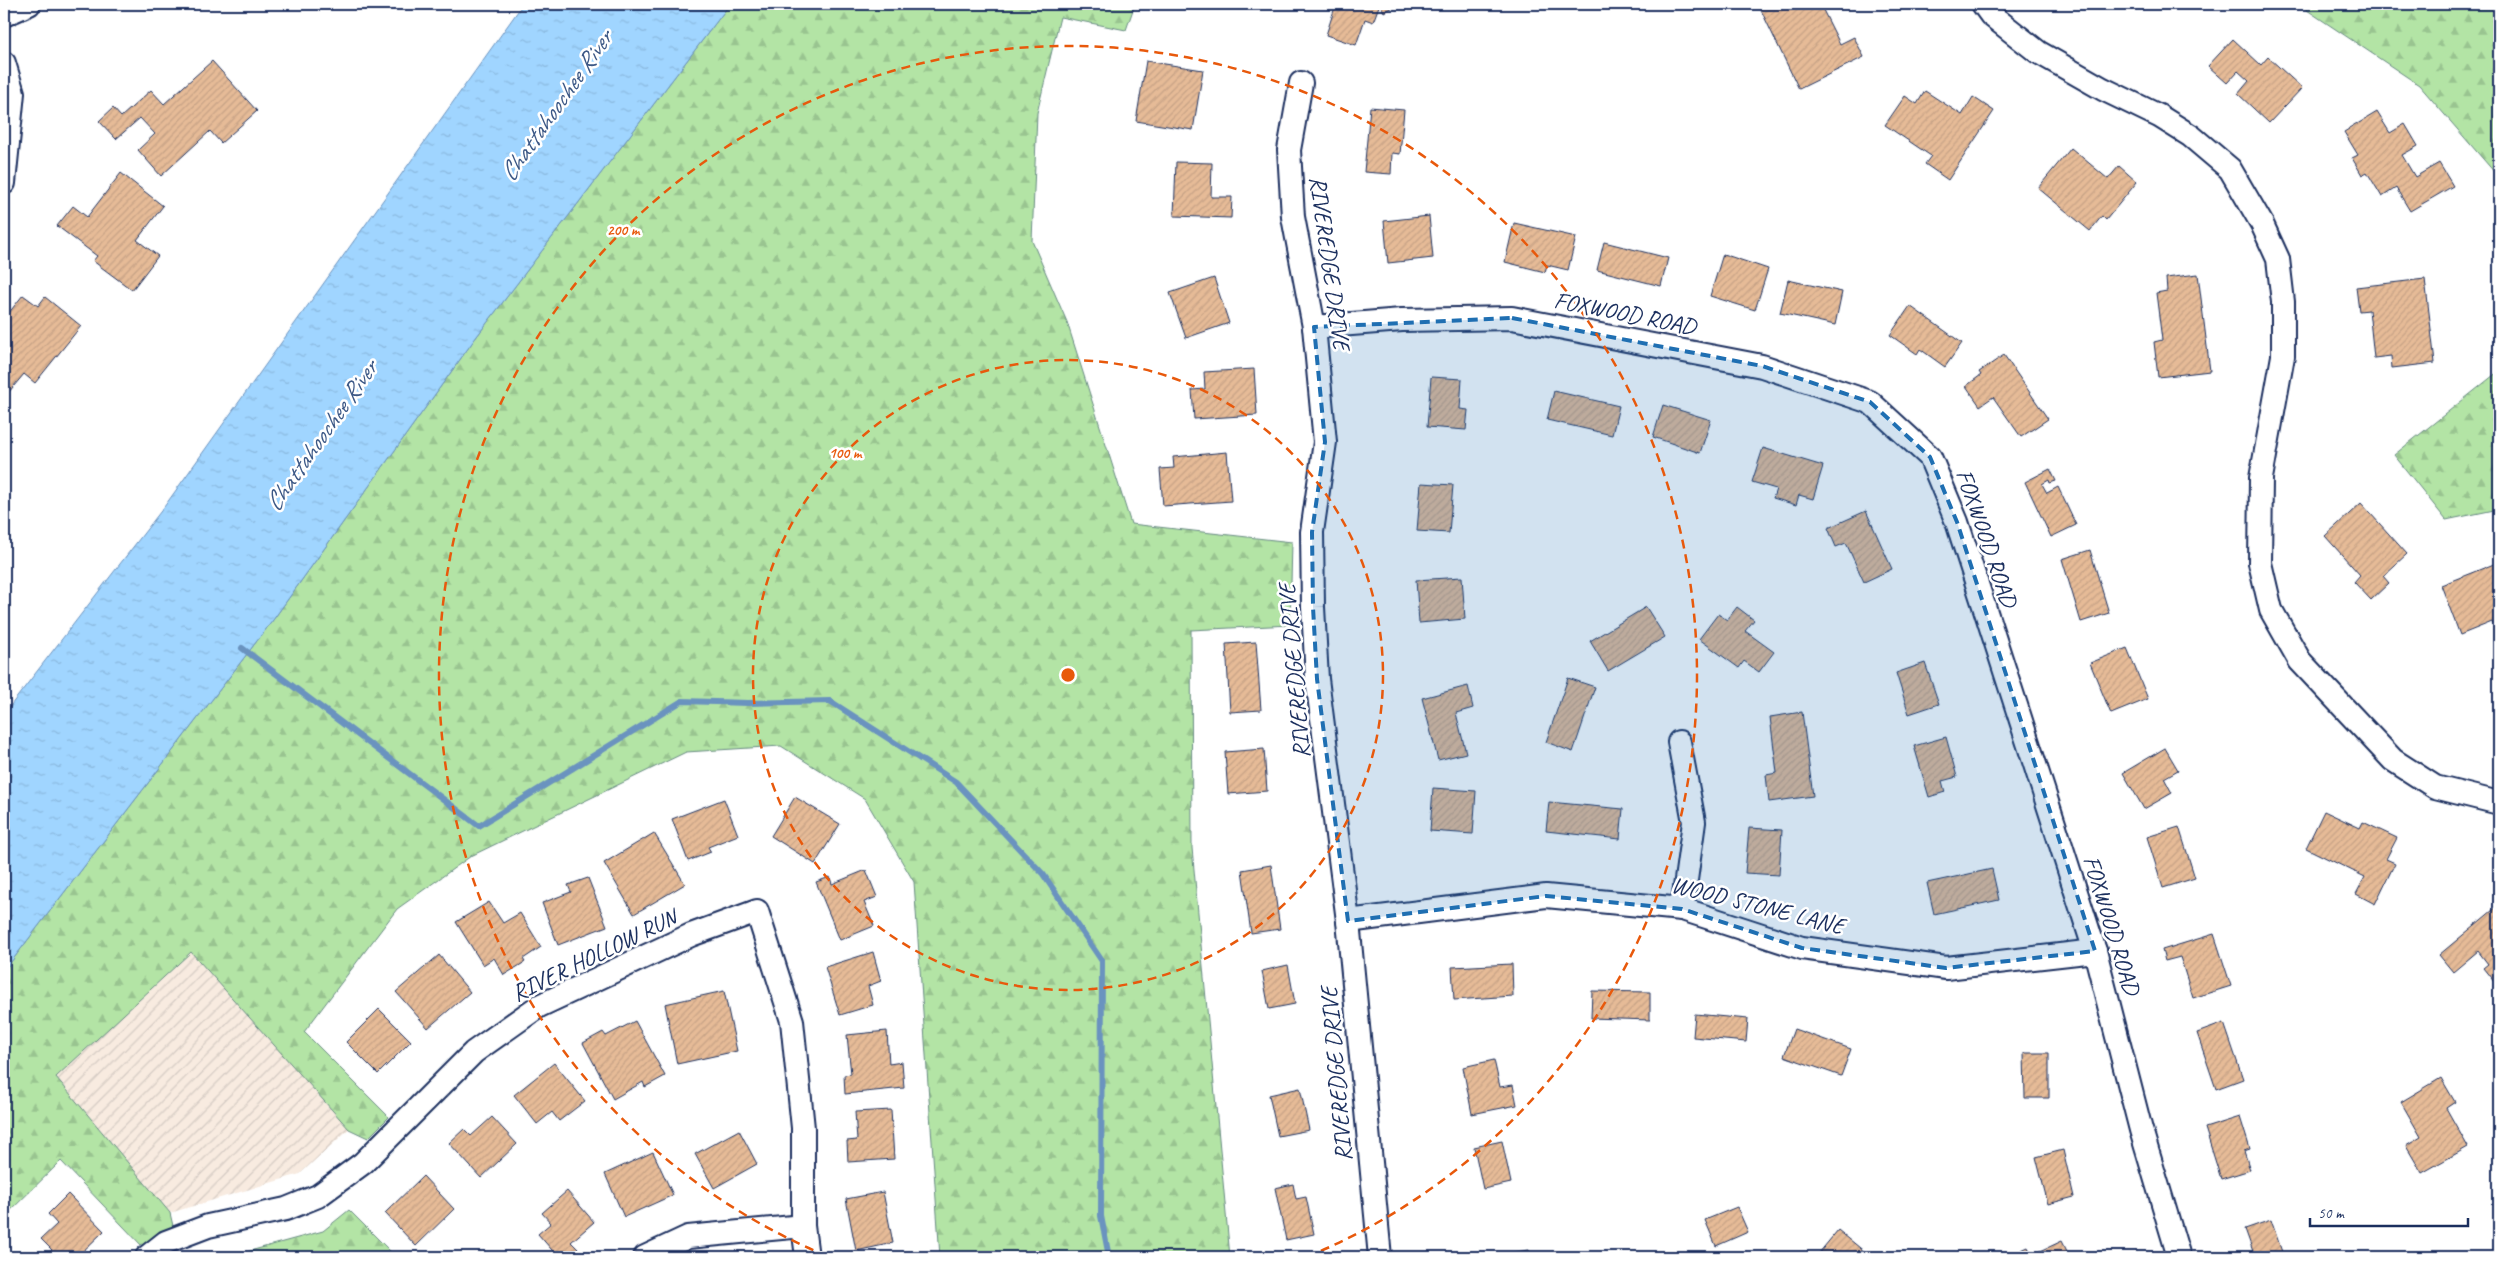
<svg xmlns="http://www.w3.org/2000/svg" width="2503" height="1261" font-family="Caveat,sans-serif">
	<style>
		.industrial { fill: url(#industrial-furrows) }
		.forest { fill: url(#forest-firs); stroke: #678a82 }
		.water { fill: url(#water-ripples); stroke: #6b93bf }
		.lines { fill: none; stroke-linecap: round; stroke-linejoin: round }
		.stream { stroke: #6b93bf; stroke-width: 6 }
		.building { fill: url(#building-hatch); stroke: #1b2f5e }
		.street-casing { stroke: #1b2f5e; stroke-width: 26 }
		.street { stroke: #fff; stroke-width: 22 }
		.marked { fill: #1f6fb2; fill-opacity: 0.2; stroke: #1f6fb2; stroke-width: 4; stroke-dasharray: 10 6; stroke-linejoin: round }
		.ring { fill: none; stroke: #e8590c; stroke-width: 2.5; stroke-dasharray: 9 6 }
		.labels { text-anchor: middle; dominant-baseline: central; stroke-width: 5; stroke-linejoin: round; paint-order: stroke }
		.street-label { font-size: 24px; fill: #1b2f5e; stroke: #fff }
		.water-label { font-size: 25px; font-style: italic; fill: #3c5886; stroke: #fff }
		.centre { fill: #e8590c; stroke: #fff; stroke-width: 2.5 }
		.ring-label { font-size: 15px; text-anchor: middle; font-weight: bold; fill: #e8590c; stroke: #fff; stroke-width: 5; stroke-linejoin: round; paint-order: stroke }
	</style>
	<defs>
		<pattern id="industrial-furrows" width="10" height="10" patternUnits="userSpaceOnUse" patternTransform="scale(1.25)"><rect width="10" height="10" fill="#f8ebe0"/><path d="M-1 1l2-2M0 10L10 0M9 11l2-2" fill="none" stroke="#d4cac3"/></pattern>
		<pattern id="forest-firs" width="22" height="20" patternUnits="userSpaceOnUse" patternTransform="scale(1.25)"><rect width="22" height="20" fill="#b3e4a5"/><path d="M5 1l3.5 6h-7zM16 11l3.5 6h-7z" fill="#99c490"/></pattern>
		<pattern id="water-ripples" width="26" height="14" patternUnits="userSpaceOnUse" patternTransform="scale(1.25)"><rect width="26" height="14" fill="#a0d5ff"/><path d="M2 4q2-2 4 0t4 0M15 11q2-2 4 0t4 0" fill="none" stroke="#89b7dd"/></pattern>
		<pattern id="building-hatch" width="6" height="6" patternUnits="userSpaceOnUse" patternTransform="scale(1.25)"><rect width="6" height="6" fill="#e6bb97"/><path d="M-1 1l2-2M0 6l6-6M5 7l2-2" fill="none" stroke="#c5a185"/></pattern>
	</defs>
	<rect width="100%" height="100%" fill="#fff"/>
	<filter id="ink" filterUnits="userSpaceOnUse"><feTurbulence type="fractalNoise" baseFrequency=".02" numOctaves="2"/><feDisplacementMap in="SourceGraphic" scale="10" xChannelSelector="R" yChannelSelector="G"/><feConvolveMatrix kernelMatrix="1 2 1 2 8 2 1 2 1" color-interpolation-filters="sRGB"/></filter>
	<g filter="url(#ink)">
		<!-- industrial -->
		<polygon class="industrial" points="191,952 349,1129 300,1174 170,1213 56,1077"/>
		<!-- forest -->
		<g class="forest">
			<polygon points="730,4 1135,4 1126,30 1060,17 1037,113 1032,241 1067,322 1131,524 1292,542 1290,625 1191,630 1192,848 1230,1257 940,1257 914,882 865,799 781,746 686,752 471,856 397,909 304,1032 389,1117 368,1138 349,1129 191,952 56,1077 170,1213 173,1226 143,1247 61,1161 4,1217 4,971 273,620 474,340"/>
			<polygon points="2298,4 2499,4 2499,193 2496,174 2419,85"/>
			<polygon points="2499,371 2499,509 2446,520 2394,455"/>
			<polygon points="349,1210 396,1257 228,1257 323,1231"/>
		</g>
		<!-- water -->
		<polygon class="water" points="523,4 730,4 474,340 273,620 4,971 4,714 164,507"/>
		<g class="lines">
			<!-- stream -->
			<polyline class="stream" points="242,648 479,826 682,701 748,703 830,701 956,782 1043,874 1102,961 1101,1216 1109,1257"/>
		</g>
		<!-- building -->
		<g class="building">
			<polygon points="1336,4 1372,4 1379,6 1373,22 1365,19 1356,45 1326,35"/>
			<polygon points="1380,4 1399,4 1384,12"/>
			<polygon points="1758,4 1820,4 1840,44 1854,37 1864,57 1799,89"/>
			<polygon points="2233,39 2261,65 2268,57 2302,88 2269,123 2238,94 2249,81 2238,71 2227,83 2208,66"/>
			<polygon points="212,61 257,111 221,143 210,131 161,176 138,150 155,134 140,118 116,139 99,121 113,108 121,117 151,90 164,104"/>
			<polygon points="1146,61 1203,70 1193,130 1136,121"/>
			<polygon points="1925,91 1962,115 1973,97 1994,111 1948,180 1925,164 1931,156 1885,125 1905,96 1917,104"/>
			<polygon points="1370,107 1404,110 1400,154 1392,153 1391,174 1364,172"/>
			<polygon points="2377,112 2390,133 2405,124 2418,146 2402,155 2415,177 2439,163 2453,186 2410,211 2396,188 2382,197 2367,172 2362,175 2352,158 2358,155 2344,132"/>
			<polygon points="2071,148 2108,179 2119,166 2137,182 2106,220 2102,216 2090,231 2038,188"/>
			<polygon points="1176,162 1212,163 1211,197 1232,197 1231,218 1174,216"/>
			<polygon points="121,173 163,206 137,240 158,256 132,290 93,261 97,256 57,226 73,206 87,217"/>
			<polygon points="1429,216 1433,258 1388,263 1384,221"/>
			<polygon points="1514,223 1576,237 1568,270 1547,265 1545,272 1505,262"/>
			<polygon points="1604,242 1668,258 1661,286 1597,270"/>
			<polygon points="1723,254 1768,269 1755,310 1710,296"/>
			<polygon points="2198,274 2210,371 2158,377 2154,342 2162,340 2156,293 2167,291 2166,278"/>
			<polygon points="1214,278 1229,323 1186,338 1170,293"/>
			<polygon points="2425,279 2435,363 2392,368 2391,356 2374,358 2369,310 2359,311 2356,287"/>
			<polygon points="1788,280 1842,292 1835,325 1780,313"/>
			<polygon points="23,295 38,306 45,297 81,326 35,383 24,374 8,393 4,389 4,319"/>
			<polygon points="1910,306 1962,343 1945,367 1920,349 1917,354 1890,335"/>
			<polygon points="2004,355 2048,419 2021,437 1993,397 1980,406 1966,386 1981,375 1979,372"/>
			<polygon points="1254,369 1257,415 1194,419 1192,390 1205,389 1204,372"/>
			<polygon points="1431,377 1462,379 1460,409 1468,410 1466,430 1427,427"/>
			<polygon points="1554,391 1619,406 1612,435 1547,420"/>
			<polygon points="1663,405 1711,420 1700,453 1653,437"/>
			<polygon points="1763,448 1823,466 1813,499 1799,495 1796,505 1773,498 1776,489 1752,482"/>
			<polygon points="1227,452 1231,501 1163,506 1160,469 1174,468 1173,457"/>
			<polygon points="2050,469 2056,481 2050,483 2049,480 2042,484 2047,493 2058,487 2076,525 2051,537 2025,482"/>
			<polygon points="1421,483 1453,485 1449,533 1417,531"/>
			<polygon points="2361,503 2407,554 2383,576 2389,583 2371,600 2354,582 2360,575 2325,536"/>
			<polygon points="1866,511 1892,569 1864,582 1846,543 1836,547 1828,528"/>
			<polygon points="2090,550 2109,613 2081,622 2062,559"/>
			<polygon points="2499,562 2499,635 2492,622 2460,635 2441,585"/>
			<polygon points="1462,577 1465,619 1419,623 1416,580"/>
			<polygon points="1646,607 1665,637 1608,671 1590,641"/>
			<polygon points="1737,607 1754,620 1745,631 1774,652 1759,672 1744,661 1739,668 1699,639 1718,614 1727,620"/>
			<polygon points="1256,642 1261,710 1230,712 1226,644"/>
			<polygon points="2127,648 2148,699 2111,714 2090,663"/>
			<polygon points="1925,663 1939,704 1909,714 1896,673"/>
			<polygon points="1568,678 1595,687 1573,752 1546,742"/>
			<polygon points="1468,686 1473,708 1456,713 1466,753 1438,760 1422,698"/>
			<polygon points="1802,712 1813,796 1769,802 1766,775 1777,773 1770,717"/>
			<polygon points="1946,737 1957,777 1942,781 1945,792 1929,797 1914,746"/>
			<polygon points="2165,748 2178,770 2164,778 2172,793 2144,809 2123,773"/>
			<polygon points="1264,749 1267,791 1228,794 1225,752"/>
			<polygon points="1433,788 1476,791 1473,834 1430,831"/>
			<polygon points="795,797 840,824 815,864 771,836"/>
			<polygon points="724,799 738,835 708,847 711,852 688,861 672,819"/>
			<polygon points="1549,802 1623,809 1620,839 1546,831"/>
			<polygon points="2324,811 2360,828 2363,822 2397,838 2386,859 2395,863 2375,904 2356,894 2365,877 2306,848"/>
			<polygon points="2179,827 2195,878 2163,888 2147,837"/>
			<polygon points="1749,828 1782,830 1779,875 1745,873"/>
			<polygon points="654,833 685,884 634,914 604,863"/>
			<polygon points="1271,865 1280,929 1251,933 1242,870"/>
			<polygon points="1992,869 1999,900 1934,914 1927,883"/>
			<polygon points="866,870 877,897 864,902 874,926 840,940 816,882 830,877 832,884"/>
			<polygon points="588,878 607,926 558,945 542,903 571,892 568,885"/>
			<polygon points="489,902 503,923 520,913 541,947 523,959 525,962 504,975 494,958 483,965 456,922"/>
			<polygon points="2499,905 2499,988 2483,968 2488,964 2478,951 2453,972 2439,955"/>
			<polygon points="2214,934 2231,986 2193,998 2180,957 2165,961 2162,950"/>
			<polygon points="873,952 881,981 868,986 873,1005 840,1015 825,967"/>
			<polygon points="439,955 470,992 428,1028 396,992"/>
			<polygon points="1512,964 1513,996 1454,1000 1452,967"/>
			<polygon points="1288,965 1295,1004 1269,1009 1262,971"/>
			<polygon points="724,991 737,1051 677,1064 665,1004"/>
			<polygon points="1592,991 1650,992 1650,1020 1591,1018"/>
			<polygon points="379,1009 411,1041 378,1074 346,1042"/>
			<polygon points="1695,1014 1748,1019 1746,1042 1693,1037"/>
			<polygon points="635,1021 665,1076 645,1087 643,1082 613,1099 583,1043 603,1032 606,1036"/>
			<polygon points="2224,1023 2243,1079 2216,1089 2197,1033"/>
			<polygon points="1794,1029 1851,1049 1841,1076 1784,1056"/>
			<polygon points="887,1031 889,1064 902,1062 904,1088 845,1094 844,1075 851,1074 847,1035"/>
			<polygon points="2024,1053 2049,1053 2049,1098 2025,1098"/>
			<polygon points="1494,1060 1500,1087 1513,1085 1517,1105 1472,1114 1463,1067"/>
			<polygon points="554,1063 585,1101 559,1121 552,1112 537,1124 514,1095"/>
			<polygon points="2441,1078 2455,1102 2446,1108 2468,1147 2422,1173 2406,1146 2421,1137 2401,1102"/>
			<polygon points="1300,1088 1309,1130 1278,1136 1269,1095"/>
			<polygon points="891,1110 894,1159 848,1162 847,1141 857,1140 855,1112"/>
			<polygon points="492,1117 517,1144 481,1178 449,1143 464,1129 471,1136"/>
			<polygon points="2240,1117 2250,1149 2244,1151 2250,1170 2221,1179 2205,1128"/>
			<polygon points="739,1130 757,1164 714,1188 695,1154"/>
			<polygon points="1502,1141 1511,1183 1483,1189 1474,1147"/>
			<polygon points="2063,1150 2074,1197 2048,1204 2036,1157"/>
			<polygon points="653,1152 673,1195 624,1217 605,1174"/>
			<polygon points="423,1176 454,1209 416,1246 385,1213"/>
			<polygon points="1293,1184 1296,1199 1306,1197 1314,1234 1286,1240 1275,1188"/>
			<polygon points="567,1191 594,1222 571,1242 579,1250 570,1257 558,1257 538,1234 551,1223 542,1213"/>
			<polygon points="883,1192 893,1243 856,1251 846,1199"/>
			<polygon points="68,1194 104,1231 77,1257 51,1257 48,1254 52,1250 41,1239 57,1224 48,1214"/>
			<polygon points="1737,1207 1748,1232 1716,1246 1705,1220"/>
			<polygon points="2271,1220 2282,1252 2268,1257 2255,1257 2245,1229"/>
			<polygon points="1838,1230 1871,1257 1824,1257 1819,1253"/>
			<polygon points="2062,1241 2070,1257 2017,1257 2015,1253 2028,1247 2032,1255"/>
			<polygon points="1529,1250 1530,1257 1498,1257 1497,1255"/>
		</g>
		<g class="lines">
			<defs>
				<g id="street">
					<polyline points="1983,4 1991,15 2038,52 2103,89 2159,116 2191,136 2230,169 2262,224 2278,259 2283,302 2283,356 2261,478 2260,563 2271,610 2300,661 2393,760 2435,787 2499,803"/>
					<polyline points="4,15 29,4"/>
					<polyline points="4,63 13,93 4,183"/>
					<polyline points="1301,83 1289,150 1293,217 1314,327 1325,442 1312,532 1313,607 1317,679 1348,921 1380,1257"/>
					<polyline points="1314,327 1402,320 1512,318 1762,366 1870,402 1930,457 1957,522 2095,951 2141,1130 2179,1257"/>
					<polyline points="1679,742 1694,822 1682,909"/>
					<polyline points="1348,921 1546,896 1682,909 1802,948 1946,968 2095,951"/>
					<polyline points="147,1257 166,1242 208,1226 286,1209 318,1196 363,1163 474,1052 539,1006 691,935 757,911 792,1021 803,1128 803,1226 807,1257"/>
					<polyline points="645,1257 688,1237 803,1226"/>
				</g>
			</defs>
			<!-- street casing -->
			<use href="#street" class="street-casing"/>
			<!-- street -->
			<use href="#street" class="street"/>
		</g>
	</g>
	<!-- marked area -->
	<path class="marked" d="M1512,318l250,48 108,36 60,55 27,65 138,429 -149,17 -144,-20 -120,-39 -136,-13 -198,25 -31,-242 -4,-72 -1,-75 13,-90 -11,-115z"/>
	<!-- distance rings -->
	<g class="ring">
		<circle cx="1068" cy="675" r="315"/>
		<path d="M827 1256A629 629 0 1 1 1309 1256"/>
	</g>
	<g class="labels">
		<!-- street labels -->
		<g class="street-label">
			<text transform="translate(1330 263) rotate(82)">RIVEREDGE DRIVE</text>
			<text transform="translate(1625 313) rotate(11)">FOXWOOD ROAD</text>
			<text transform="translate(1987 538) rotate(71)">FOXWOOD ROAD</text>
			<text transform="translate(1294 671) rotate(-95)">RIVEREDGE DRIVE</text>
			<text transform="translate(1758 905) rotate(14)">WOOD STONE LANE</text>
			<text transform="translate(2112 925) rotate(73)">FOXWOOD ROAD</text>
			<text transform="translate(594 955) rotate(-26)">RIVER HOLLOW RUN</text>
			<text transform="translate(1336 1074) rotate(-95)">RIVEREDGE DRIVE</text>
		</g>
		<!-- water labels -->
		<g class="water-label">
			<text transform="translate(556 106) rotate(-55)">Chattahoochee River</text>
			<text transform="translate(321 436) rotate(-55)">Chattahoochee River</text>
		</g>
	</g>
	<circle cx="1068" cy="675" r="8" class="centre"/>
	<g class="ring-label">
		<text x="623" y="235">200 m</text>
		<text x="845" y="458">100 m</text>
	</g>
	<!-- margin -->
	<rect width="2503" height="1261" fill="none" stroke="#fff" stroke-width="20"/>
	<rect x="10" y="10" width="2483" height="1241" fill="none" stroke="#1b2f5e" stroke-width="2" filter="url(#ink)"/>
	<!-- scale -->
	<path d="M2310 1218v8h158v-8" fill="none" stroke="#1b2f5e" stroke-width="2.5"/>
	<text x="2318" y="1218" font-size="15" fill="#1b2f5e" stroke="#ffffff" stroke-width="4" paint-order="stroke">50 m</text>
</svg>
